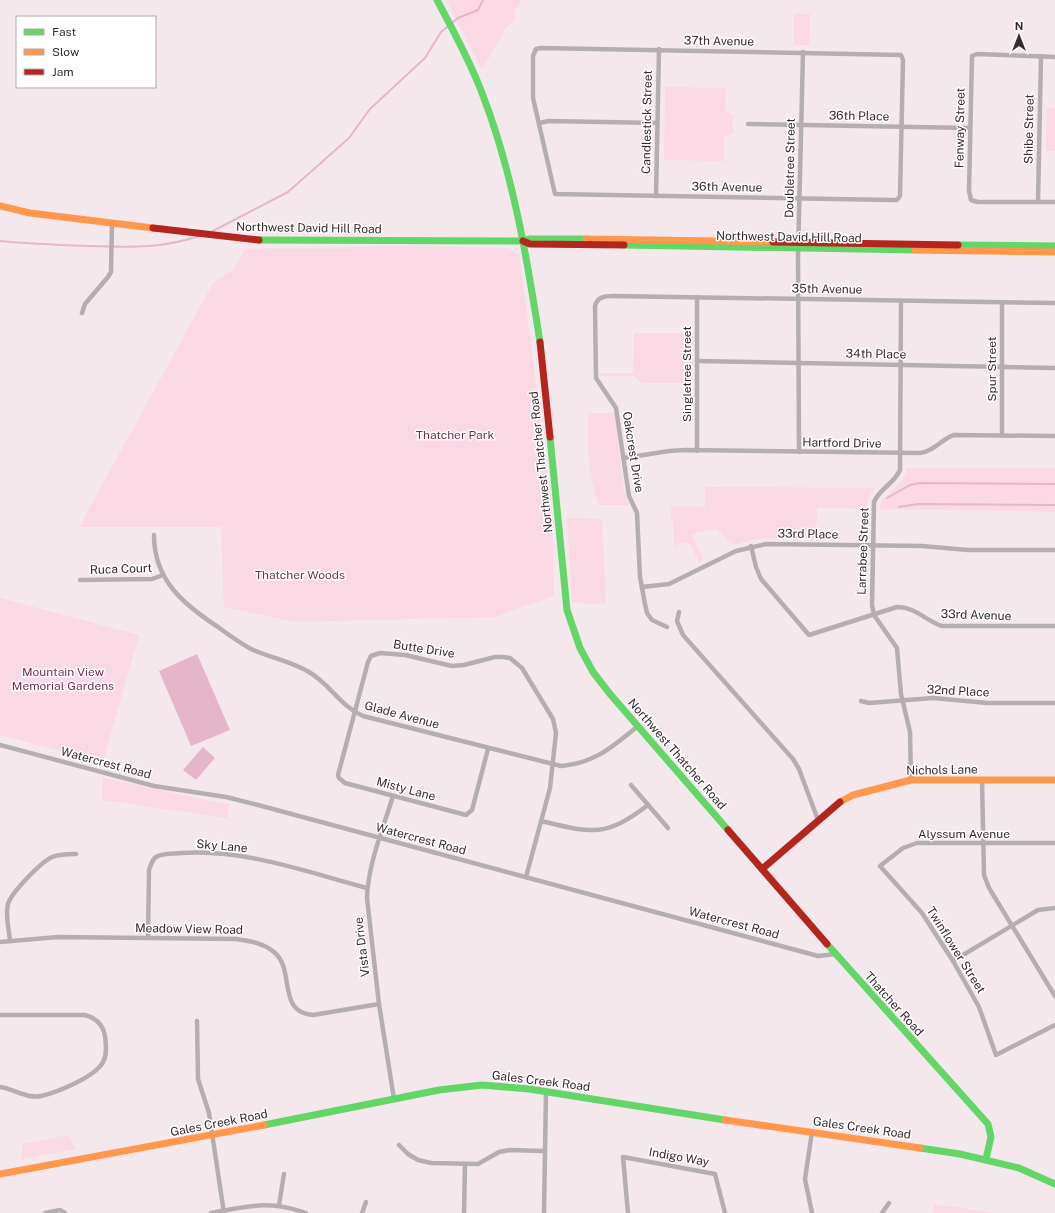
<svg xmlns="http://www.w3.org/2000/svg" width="1055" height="1213" font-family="'Public Sans',sans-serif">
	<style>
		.green { fill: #fad9e5 }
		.water { fill: #e5b6ca }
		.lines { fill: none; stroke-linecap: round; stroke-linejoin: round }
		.stream { stroke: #e5b6ca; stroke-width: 2 }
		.street { stroke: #b4aeb0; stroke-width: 4.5 }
		.fast { stroke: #63d668; stroke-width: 7 }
		.slow { stroke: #ff974d; stroke-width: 7 }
		.jam { stroke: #b3261e; stroke-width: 7 }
		.labels { text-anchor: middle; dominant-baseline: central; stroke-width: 3; stroke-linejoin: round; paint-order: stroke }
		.street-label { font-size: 12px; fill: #38292f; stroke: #fff }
		.park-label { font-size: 12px; fill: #782e52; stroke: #fff }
	</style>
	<rect width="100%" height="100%" fill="#f4e8ec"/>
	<!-- green -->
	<g class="green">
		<polygon points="446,0 522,0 515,9 515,20 506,28 483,68 481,68"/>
		<polygon points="794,14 810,14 809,45 794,45"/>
		<polygon points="665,87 726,88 725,110 734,117 732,125 734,132 724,138 724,161 664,160"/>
		<polygon points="1047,108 1055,108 1055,151 1046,151"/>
		<polygon points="405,246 508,248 519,253 552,505 554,596 493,617 296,622 224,607 221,527 79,527 213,283 234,269 245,249"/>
		<polygon points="634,333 693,333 693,383 642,383 633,376 600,376 599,373 633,373"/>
		<path d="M588,413h27l9,77 5,15h-30c-11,-32 -12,-58 -11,-92z"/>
		<path d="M907,468h148v44l-175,-3c2,-18 23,-19 27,-41z"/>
		<path d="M705,487l169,1v1l-6,10 -1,10 -50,-1 -1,30c-28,-1 -55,-3 -82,7l-18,-16 -25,5 13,26 -5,2 -9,-18 -7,-2 -9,4 -1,-24 -3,-6 2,-10 33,1z"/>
		<polygon points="567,518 602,519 606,603 594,604 572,602"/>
		<polygon points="0,598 139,635 103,762 0,735"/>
		<polygon points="103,778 230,805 227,818 102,800"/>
		<polygon points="68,1135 76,1149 22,1159 22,1144"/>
		<polygon points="934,1204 995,1213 933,1213"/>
	</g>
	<!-- water -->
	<g class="water">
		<polygon points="197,654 230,730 191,746 159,671"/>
		<polygon points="203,747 215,758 196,780 183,770"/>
	</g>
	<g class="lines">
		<!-- stream -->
		<g class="stream">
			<polyline points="211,232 288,192 349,138 370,109 425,58 441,32 458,18 478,10 483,0"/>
			<path d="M0,241c30,3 60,4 89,5 41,1 71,3 110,-10"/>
			<polyline points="887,498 910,485 920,483 1055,484"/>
			<polyline points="899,507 918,504 1055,505"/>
		</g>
		<!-- street -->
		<g class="street">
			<polygon points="541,48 901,55 903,60 900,196 897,200 891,200 555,194 533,98 533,56 536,49"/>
			<polyline points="1055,57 977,54 972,56 969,191 971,200 978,202 1055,202"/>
			<polyline points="539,123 549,121 657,123"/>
			<polyline points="748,124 970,128"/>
			<polyline points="656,196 659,49"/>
			<polyline points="1038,202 1041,56"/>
			<path d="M901,301l-1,169c-6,14 -20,18 -26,32l-2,103 2,10 23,33 4,46 9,38 1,48"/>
			<polyline points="82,313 85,304 108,277 111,272 112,224"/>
			<polyline points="697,361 1055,368"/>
			<polyline points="1002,435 1002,302"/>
			<polyline points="697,451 697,297"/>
			<polyline points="799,452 798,256 803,52"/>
			<path d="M624,458l45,-7 16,-1 235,3c15,-2 21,-14 34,-18l101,1"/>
			<path d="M154,535c0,45 29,69 64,92 11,8 23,17 35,23 19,8 39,12 56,22 21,12 31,34 54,44l198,50c34,-3 51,-19 77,-40"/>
			<path d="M751,546l5,21 5,12 48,56 88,-28c19,0 29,14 45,19h113"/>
			<polyline points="80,580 152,579 163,575"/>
			<polyline points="642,587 669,584 736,551 766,544 922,546 968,550 1055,550"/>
			<polyline points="679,612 677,621 683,635 793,759 799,769 818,820"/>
			<path d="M667,627l-15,-7 -5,-7 -2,-9 -5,-27 -3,-64 -8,-17 -13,-88 -20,-30 -1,-72c2,-9 10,-10 18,-10l442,7"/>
			<polyline points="861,701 869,703 933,698 987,703 1055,703"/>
			<polyline points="0,745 154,786 226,797 258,805 818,956 836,954"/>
			<polyline points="488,749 472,810 466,815 345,783 339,778 338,775 368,662 371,656 380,653 405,655 452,666 464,665 495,657 503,657 510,658 522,668 553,719 556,733 550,788 526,877"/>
			<polyline points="982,780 984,875 989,888 1055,996"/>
			<polyline points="631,785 668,828"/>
			<path d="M393,796c-10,33 -25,68 -26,102l12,106 15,95"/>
			<path d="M541,821c50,12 64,17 107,-16"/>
			<polyline points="1055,843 917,843 903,848 880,866 922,913 953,961 979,1007 996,1055 1055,1025"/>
			<path d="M148,938l1,-68c2,-5 3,-12 9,-14 7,-3 17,-2 24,-3 63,-4 125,19 185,35"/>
			<path d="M10,941c-1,-12 -5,-25 -2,-37 3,-11 33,-42 44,-47 8,-3 16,-3 24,-3"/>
			<path d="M0,942l58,-5 178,2c14,2 27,4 38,13 22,18 2,60 39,63l66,-11"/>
			<polyline points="953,961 1038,910 1055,908"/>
			<path d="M0,1015h85c11,3 18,9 20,21 1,7 2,17 -1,24 -6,16 -46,32 -63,36 -14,3 -27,-7 -41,-9"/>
			<polyline points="197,1021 198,1079 209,1113 224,1213"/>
			<polyline points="812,1132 805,1179 812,1213"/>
			<polyline points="399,1145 408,1154 418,1160 431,1163 478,1164 499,1152 510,1150 544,1151"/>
			<polyline points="279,1205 284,1174"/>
			<polyline points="45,1213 60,1210 65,1213"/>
			<path d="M211,1213c37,-7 58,-13 95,0"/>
			<polyline points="362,1213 366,1202"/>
			<polyline points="464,1213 465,1164"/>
			<polyline points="544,1213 546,1091"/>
			<polyline points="628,1213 623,1157 715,1174 725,1213"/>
			<polyline points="882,1213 889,1203"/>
		</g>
		<!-- fast -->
		<g class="fast">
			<path d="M437,0c16,30 33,61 45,93 31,80 45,165 58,249"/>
			<polyline points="259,240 523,241 529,239 586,239"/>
			<polyline points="624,245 915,250"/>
			<polyline points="958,245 1055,246"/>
			<polyline points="550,437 567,610 580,648 593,672 610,694 728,830"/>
			<polyline points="827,944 988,1124 991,1137 986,1159"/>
			<polyline points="264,1125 439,1090 482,1085 529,1089 725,1120"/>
			<polyline points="920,1148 960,1154 1019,1168 1055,1184"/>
		</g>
		<!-- slow -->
		<g class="slow">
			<polyline points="0,206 30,213 153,228"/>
			<polyline points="586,239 773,242"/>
			<polyline points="915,250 1055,252"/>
			<polyline points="840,802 853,795 911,780 1055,780"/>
			<polyline points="725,1120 920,1148"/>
			<polyline points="0,1174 264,1125"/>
		</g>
		<!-- jam -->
		<g class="jam">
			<polyline points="153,228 259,240"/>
			<polyline points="523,241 530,244 624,245"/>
			<polyline points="773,242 958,245"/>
			<polyline points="540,342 550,437"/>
			<polyline points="728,830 827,944"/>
			<polyline points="762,869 840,802"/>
		</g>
	</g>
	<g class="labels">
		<!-- street labels -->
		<g class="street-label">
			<text transform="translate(719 41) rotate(1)">37th Avenue</text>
			<text transform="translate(859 116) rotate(1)">36th Place</text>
			<text transform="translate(647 122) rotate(-89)">Candlestick Street</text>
			<text transform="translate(960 128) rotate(-89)">Fenway Street</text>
			<text transform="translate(1029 129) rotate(-89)">Shibe Street</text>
			<text transform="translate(790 168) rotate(-89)">Doubletree Street</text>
			<text transform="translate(727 187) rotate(1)">36th Avenue</text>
			<text transform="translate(309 228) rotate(1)">Northwest David Hill Road</text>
			<text transform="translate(789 237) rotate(1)">Northwest David Hill Road</text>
			<text transform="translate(827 289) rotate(1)">35th Avenue</text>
			<text transform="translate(876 354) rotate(1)">34th Place</text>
			<text transform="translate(992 369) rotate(-90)">Spur Street</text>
			<text transform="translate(687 374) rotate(-90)">Singletree Street</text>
			<text transform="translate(842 443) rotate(1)">Hartford Drive</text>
			<text transform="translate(633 452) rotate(81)">Oakcrest Drive</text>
			<text transform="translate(541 462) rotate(-96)">Northwest Thatcher Road</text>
			<text transform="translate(808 534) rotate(1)">33rd Place</text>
			<text transform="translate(863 551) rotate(-88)">Larrabee Street</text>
			<text transform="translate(121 569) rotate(-2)">Ruca Court</text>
			<text transform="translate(976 615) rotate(2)">33rd Avenue</text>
			<text transform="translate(424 649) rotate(9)">Butte Drive</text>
			<text transform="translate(958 691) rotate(3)">32nd Place</text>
			<text transform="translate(402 715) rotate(15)">Glade Avenue</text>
			<text transform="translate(677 754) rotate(49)">Northwest Thatcher Road</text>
			<text transform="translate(106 763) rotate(15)">Watercrest Road</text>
			<text transform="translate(942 770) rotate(-1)">Nichols Lane</text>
			<text transform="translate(406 789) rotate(15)">Misty Lane</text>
			<text x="964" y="834">Alyssum Avenue</text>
			<text transform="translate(421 839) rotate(15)">Watercrest Road</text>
			<text transform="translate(222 846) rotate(5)">Sky Lane</text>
			<text transform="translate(734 923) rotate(15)">Watercrest Road</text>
			<text transform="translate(189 929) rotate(1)">Meadow View Road</text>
			<text transform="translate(362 947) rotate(-97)">Vista Drive</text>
			<text transform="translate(956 950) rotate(58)">Twinflower Street</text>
			<text transform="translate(894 1004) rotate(48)">Thatcher Road</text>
			<text transform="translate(541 1081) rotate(7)">Gales Creek Road</text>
			<text transform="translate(219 1123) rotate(-11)">Gales Creek Road</text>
			<text transform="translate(862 1128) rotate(8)">Gales Creek Road</text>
			<text transform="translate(679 1157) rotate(10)">Indigo Way</text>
		</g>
		<!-- park labels -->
		<g class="park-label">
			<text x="455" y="435">Thatcher Park</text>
			<text x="300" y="575">Thatcher Woods</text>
			<text x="63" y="672">Mountain View<tspan x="63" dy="14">Memorial Gardens</tspan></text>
		</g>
	</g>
	<!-- legend -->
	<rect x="16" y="16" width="140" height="72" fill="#ffffff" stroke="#afa9ac"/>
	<rect x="24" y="29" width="20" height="6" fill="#63d668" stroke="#afa9ac"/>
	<text x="52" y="36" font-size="12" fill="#38292f">Fast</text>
	<rect x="24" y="49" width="20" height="6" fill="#ff974d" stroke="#afa9ac"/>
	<text x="52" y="56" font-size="12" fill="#38292f">Slow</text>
	<rect x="24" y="69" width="20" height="6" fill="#b3261e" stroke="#afa9ac"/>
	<text x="52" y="76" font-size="12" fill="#38292f">Jam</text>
	<!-- north arrow -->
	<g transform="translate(1019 36)" stroke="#ffffff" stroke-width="3" paint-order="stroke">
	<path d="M0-3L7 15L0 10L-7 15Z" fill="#38292f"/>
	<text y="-6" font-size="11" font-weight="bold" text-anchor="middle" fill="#38292f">N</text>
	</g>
</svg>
